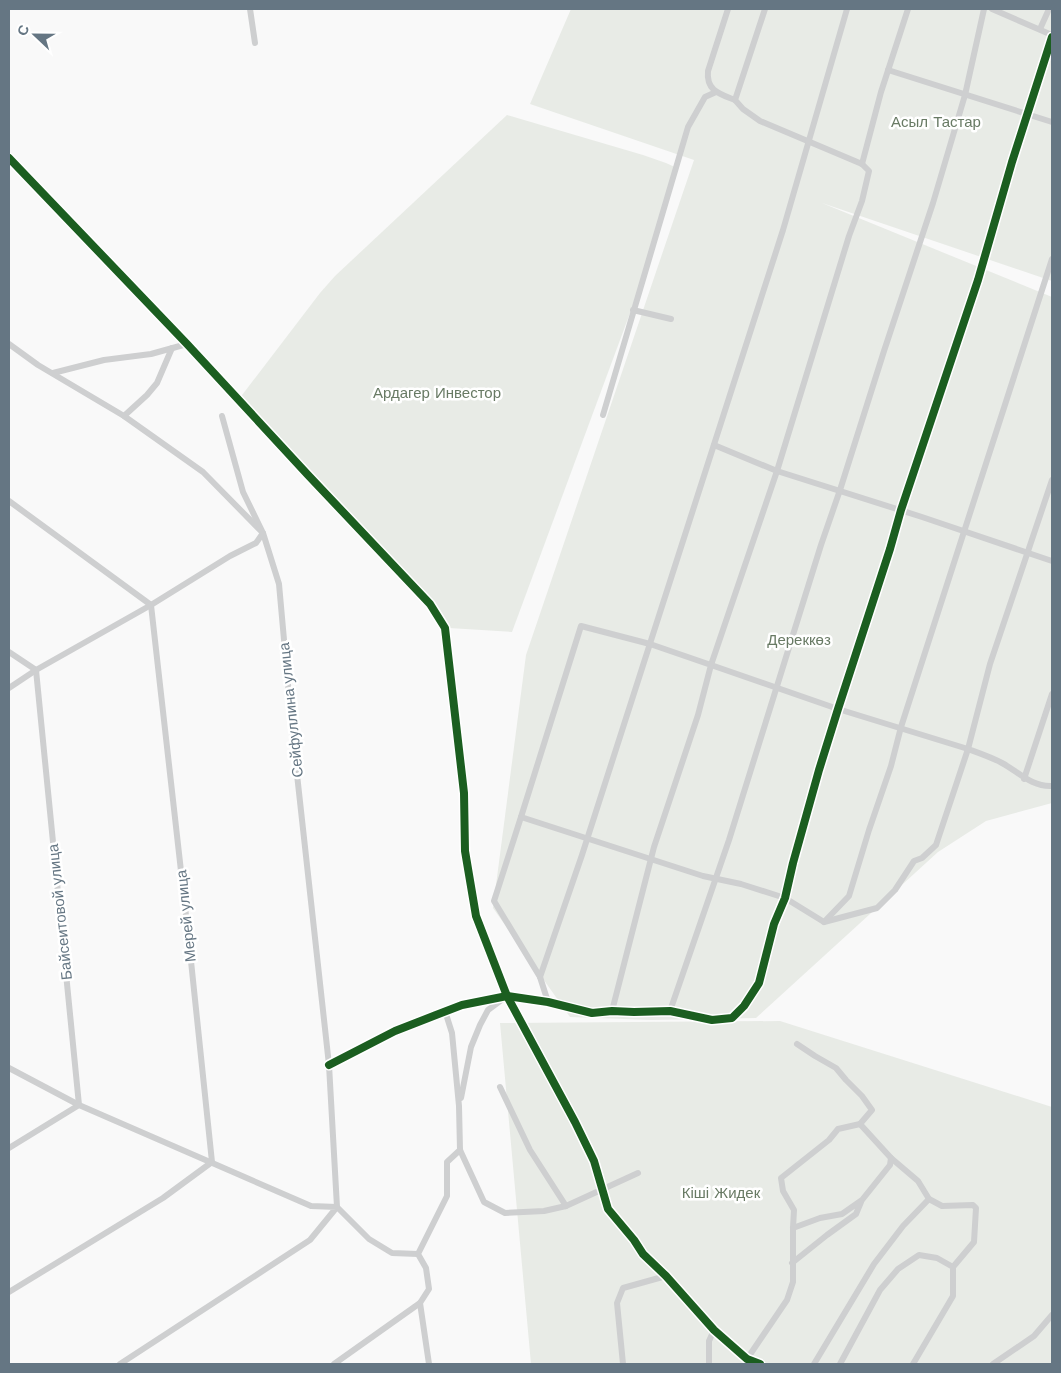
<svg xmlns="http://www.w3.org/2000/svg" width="1061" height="1373" font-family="'Work Sans',sans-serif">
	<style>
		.green { fill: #e8ebe6 }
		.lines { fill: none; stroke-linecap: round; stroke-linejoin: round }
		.minor { stroke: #cecfd0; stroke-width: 6 }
		.cycleway-casing { stroke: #fff; stroke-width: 11 }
		.cycleway { stroke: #1b5e20; stroke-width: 8 }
		.labels { text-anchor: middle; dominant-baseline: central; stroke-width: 5; stroke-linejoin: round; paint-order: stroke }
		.park-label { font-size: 15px; fill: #687a64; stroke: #fff }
		.street-label { font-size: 15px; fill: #657683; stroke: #fff }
	</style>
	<rect width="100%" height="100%" fill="#f9f9f9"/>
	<!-- green -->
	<g class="green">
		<polygon points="571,9 1052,9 1052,281 822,203 1052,297 1052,803 986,821 938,852 756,1018 651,1020 570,1017 493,908 526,655 694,160 530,104"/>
		<polygon points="507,115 643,155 666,163 677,168 640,286 512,632 449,628 317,491 236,403 320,293 335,276"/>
		<polygon points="780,1021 1052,1107 1052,1364 531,1364 500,1023"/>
	</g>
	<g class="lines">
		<!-- minor -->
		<g class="minor">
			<polyline points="250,9 255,43"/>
			<path d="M728,9l-20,62c-2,20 12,23 27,29"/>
			<polyline points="765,9 735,100 743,109 760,121 862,164 869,171 862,201 849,236 777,471 922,517 1052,561"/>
			<polyline points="992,9 1052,35"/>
			<polyline points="1040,29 1049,9"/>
			<polyline points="888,70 1052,122"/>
			<polyline points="9,158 187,344 308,475 430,604 445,628 464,793 465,851 476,916 507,996 575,1122 594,1161 608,1209 634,1240 643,1254 666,1276 714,1330 747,1359 760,1364"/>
			<polyline points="862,164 881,92 908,9"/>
			<polyline points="633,310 671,319"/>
			<polyline points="9,344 38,365 124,416 203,472 263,533 279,584 292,729 329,1065 337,1207 369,1239 392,1253 418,1254"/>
			<polyline points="53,373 104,360 151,354 187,344"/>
			<polyline points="603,415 688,127 705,97 716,92"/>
			<polyline points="124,416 147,395 157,383 172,348"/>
			<polyline points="714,445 777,471 711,665 838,709 968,749 990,664 1052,480"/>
			<polyline points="9,501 151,605 189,942 212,1162 163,1198 9,1292"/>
			<polyline points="9,652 36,670 79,1105 9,1148"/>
			<polyline points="9,688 36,670 151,605 230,556 256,543 263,533 243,492 222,416"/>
			<polyline points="1024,779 1052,694"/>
			<path d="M521,817l182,59 38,8 44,14 39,24 53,-14 18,-18 19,-29 8,-3 14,-13 32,-96c11,4 23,8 34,14 17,9 29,24 50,23"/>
			<polyline points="824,922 849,896 869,830 891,766 901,727 1052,259"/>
			<polyline points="540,977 582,855 783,230 847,9"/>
			<polyline points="548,1002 540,977 494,901 521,817 581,626 650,644 711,665 698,715 654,847 612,1011"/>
			<polyline points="445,1011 452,1033 459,1106 460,1150 484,1202 505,1213 544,1211 566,1206 638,1173"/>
			<polyline points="670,1011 729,840 821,545 840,490 884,351 933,203 965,95 984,9"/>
			<polyline points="329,1065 395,1031 436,1015 462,1005 507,996 548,1002 592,1013 612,1011 634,1012 670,1011 712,1020 732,1018 744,1006 759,983 774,924 785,898 793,863 819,770 838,709 890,549 901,510 978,280 1012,162 1052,37"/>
			<polyline points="9,1068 79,1105 311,1206 337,1207 310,1240 120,1364"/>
			<polyline points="500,1087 530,1150 566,1206"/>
			<polyline points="461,1098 471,1047 480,1025 488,1010 504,998"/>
			<polyline points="891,1158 918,1181 929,1199 942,1206 973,1205 976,1208 974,1242 953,1267"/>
			<polyline points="793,1228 820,1218 842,1214 862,1200 890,1165 891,1158 860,1124"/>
			<polyline points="792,1263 827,1235 856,1214 861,1202"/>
			<polyline points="747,1359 787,1300 793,1282 793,1228 794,1210 783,1191 781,1178 829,1140 838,1129 860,1124 872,1110 862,1096 846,1080 836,1068 815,1056 797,1044"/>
			<polyline points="334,1364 420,1303"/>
			<polyline points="429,1364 420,1303 429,1289 426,1268 418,1254 447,1196 447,1162 460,1150"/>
			<polyline points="623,1364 617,1303 623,1288 666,1276"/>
			<polyline points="709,1364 709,1341 714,1330"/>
			<polyline points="814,1364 874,1264 903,1226 929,1199"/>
			<polyline points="840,1364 880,1290 898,1269 919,1255 937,1258 953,1267 953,1296 913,1364"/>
			<polyline points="993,1364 1034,1336 1052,1315"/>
		</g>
		<defs>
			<g id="cycleway">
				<polyline points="9,158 187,344 308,475 430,604 445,628 464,793 465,851 476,916 507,996 575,1122 594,1161 608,1209 634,1240 643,1254 666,1276 714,1330 747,1359 760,1364"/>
				<polyline points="329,1065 395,1031 436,1015 462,1005 507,996 548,1002 592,1013 612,1011 634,1012 670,1011 712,1020 732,1018 744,1006 759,983 774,924 785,898 793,863 819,770 838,709 890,549 901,510 978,280 1012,162 1052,37"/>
			</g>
		</defs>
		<!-- cycleway casing -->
		<use href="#cycleway" class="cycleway-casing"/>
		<!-- cycleway -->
		<use href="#cycleway" class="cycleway"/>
	</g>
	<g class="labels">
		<!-- park labels -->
		<g class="park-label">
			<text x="936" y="122">Асыл Тастар</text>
			<text x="437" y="393">Ардагер Инвестор</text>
			<text x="799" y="640">Дереккөз</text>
			<text x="721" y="1193">Кіші Жидек</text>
		</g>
		<!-- street labels -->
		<g class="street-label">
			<text transform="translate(291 710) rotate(-96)">Сейфуллина улица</text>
			<text transform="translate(60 912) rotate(-96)">Байсеитовой улица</text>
			<text transform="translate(186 916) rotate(-96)">Мерей улица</text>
		</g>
	</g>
	<!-- border -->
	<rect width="1061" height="1373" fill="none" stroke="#657683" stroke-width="20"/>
	<!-- north arrow -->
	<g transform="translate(35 35) rotate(292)" stroke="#ffffff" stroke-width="4" paint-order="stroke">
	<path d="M0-4L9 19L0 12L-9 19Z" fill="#657683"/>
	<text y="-8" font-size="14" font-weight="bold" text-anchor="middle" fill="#657683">С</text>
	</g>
</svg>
